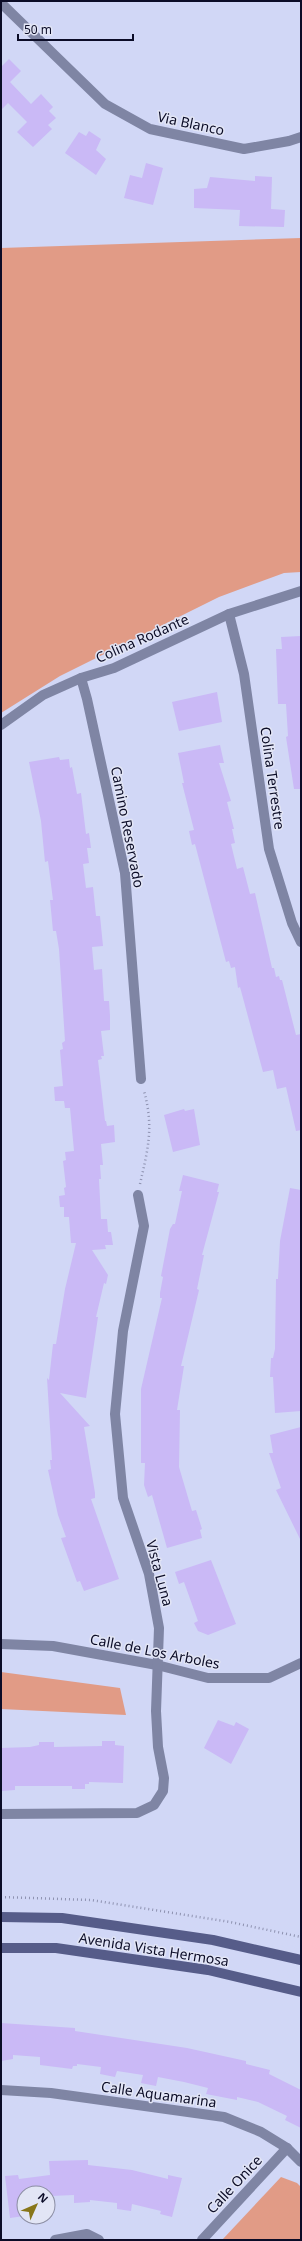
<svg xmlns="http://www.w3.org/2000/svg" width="302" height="2241" font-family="'Noto Sans',sans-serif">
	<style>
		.green { fill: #e19b86 }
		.building { fill: #cab9f6 }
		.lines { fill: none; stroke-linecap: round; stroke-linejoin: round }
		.path { stroke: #8e92b0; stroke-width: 2.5; stroke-dasharray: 1 3; stroke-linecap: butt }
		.minor { stroke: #7f85a4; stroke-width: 10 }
		.tertiary { stroke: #7f85a4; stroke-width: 10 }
		.secondary { stroke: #565c89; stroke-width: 10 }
		.labels { text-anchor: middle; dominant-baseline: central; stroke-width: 3; stroke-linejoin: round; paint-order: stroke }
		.street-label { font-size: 14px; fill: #0b0c27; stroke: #e2e5f5 }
	</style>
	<rect width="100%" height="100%" fill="#d1d7f6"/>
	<!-- green -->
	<g class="green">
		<polygon points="301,238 301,572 284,573 219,597 60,676 1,713 1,248"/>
		<polygon points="1,1672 120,1688 126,1715 1,1709"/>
		<polygon points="281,2177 297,2183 301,2187 301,2240 222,2240"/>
	</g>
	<!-- building -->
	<g class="building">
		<polygon points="9,59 21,71 10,82 31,104 41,94 53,107 49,111 56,118 48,125 52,129 33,147 17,132 27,122 8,103 1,110 1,67"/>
		<polygon points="89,131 101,139 96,150 106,159 96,175 65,153 79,132 86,136"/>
		<polygon points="146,163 163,168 153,205 124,198 130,175 142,178"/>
		<polygon points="255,176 272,177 271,209 285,210 284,227 239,226 240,210 194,208 194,189 207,188 210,177 255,181"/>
		<polygon points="301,636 301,789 294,789 286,737 288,736 286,704 278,704 276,649 282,649 281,637"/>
		<polygon points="217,692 222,722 179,731 172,702"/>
		<polygon points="220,745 224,763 219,763 231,801 227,802 234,829 232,829 235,843 231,844 237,869 243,867 250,894 255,893 272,968 274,968 276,977 279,976 280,980 282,980 296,1035 301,1034 301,1130 296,1131 286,1087 277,1089 273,1070 263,1072 240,987 238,988 235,967 231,968 229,961 226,962 195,844 192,845 189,831 194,830 182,783 184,783 178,753"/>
		<polygon points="59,757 60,760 69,759 70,768 72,767 77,794 81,793 86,834 89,833 91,848 87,848 89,863 83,864 86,888 93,887 96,916 100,916 103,946 92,947 94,970 102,969 104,1001 109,1001 110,1016 110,1030 101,1031 104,1056 101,1056 102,1059 98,1060 105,1121 106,1121 107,1126 114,1125 115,1142 101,1144 103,1165 100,1165 101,1179 99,1179 101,1219 107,1219 108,1232 111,1232 113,1245 105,1245 106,1249 92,1250 108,1275 106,1284 104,1283 96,1317 98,1317 86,1398 60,1393 90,1426 84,1427 95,1493 95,1498 91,1499 119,1579 84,1591 80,1581 77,1582 61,1538 66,1537 58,1515 48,1470 51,1469 50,1460 52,1460 47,1378 49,1380 53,1344 56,1344 65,1289 76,1243 71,1243 69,1217 64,1217 64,1207 60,1207 59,1196 65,1195 64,1188 66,1187 63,1161 66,1160 65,1152 74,1151 70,1108 65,1108 64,1101 55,1101 54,1087 63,1086 60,1050 63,1049 62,1043 65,1041 59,949 56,931 53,931 50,900 53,900 48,861 45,862 41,821 29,762"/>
		<polygon points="184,1109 185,1111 194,1109 200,1145 173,1152 164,1115"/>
		<polygon points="183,1175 219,1184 217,1192 219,1192 202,1255 204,1255 197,1289 199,1290 181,1366 184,1366 177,1410 180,1410 179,1467 192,1511 196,1510 202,1529 200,1530 202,1538 167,1548 152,1495 148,1497 144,1485 145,1463 141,1463 141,1389 162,1298 160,1298 160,1293 163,1277 161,1276 170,1229 173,1224 175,1224 182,1191 179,1191"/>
		<polygon points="290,1188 301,1190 301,1411 275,1413 273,1377 270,1377 271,1358 273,1358 275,1349 276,1279 278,1279 280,1241"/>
		<polygon points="301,1427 301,1541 276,1490 281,1488 269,1453 273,1453 270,1435"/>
		<polygon points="211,1560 236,1624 208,1635 198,1631 194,1623 198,1621 184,1582 179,1584 175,1572"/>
		<polygon points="218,1720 234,1726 236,1722 249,1729 231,1764 204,1748"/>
		<polygon points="102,1741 115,1741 115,1745 124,1746 123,1783 89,1782 89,1784 85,1784 85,1789 72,1789 72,1786 15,1786 15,1790 1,1791 1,1748 30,1747 39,1745 39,1742 54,1742 54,1747 102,1746"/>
		<polygon points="1,2023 75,2028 75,2031 187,2048 246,2061 246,2064 270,2070 269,2074 301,2090 301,2128 285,2120 287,2116 258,2102 237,2097 237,2100 206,2094 208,2088 184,2082 158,2077 156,2086 141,2083 143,2075 117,2071 115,2077 100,2074 101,2067 77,2064 77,2066 73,2066 72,2069 40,2065 40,2057 13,2055 13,2059 1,2061"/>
		<polygon points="88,2160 88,2165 132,2170 168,2179 168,2175 182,2178 172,2217 160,2214 161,2211 132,2204 131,2211 117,2209 117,2203 90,2200 90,2202 74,2203 74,2195 51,2196 51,2193 24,2193 24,2216 10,2218 5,2176 18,2175 19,2179 50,2175 49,2161"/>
	</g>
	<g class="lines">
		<!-- path -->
		<g class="path">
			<path d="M140,1184c8,-35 14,-57 4,-93"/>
			<polyline points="1,1897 91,1900 230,1922 301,1937"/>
		</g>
		<!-- minor -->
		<g class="minor">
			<polyline points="229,614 244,674 269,849 292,923 301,942"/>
			<polyline points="81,678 87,699 125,873 141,1079"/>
			<polyline points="1,725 43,695 81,678 114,668 229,614 301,591"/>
			<polyline points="1,1644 53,1646 157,1665 208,1678 269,1678 301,1663"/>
			<polyline points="1,1814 137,1813 154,1805 163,1791 164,1778 158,1747 156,1711 159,1628 149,1574 123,1498 115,1414 123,1331 144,1226 138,1195"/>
			<polyline points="1,2090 51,2093 224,2117 261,2132 287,2148 301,2162"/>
			<polyline points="55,2240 87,2234 99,2240"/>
			<polyline points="202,2240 287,2148"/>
		</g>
		<!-- tertiary -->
		<polyline class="tertiary" points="1,3 105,104 150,129 244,149 289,141 301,137"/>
		<!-- secondary -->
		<g class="secondary">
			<polyline points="1,1917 62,1918 213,1940 301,1960"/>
			<polyline points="1,1948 56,1948 208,1970 301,1992"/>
		</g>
	</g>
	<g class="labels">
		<!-- street labels -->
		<g class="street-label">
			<text transform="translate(191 123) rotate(12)">Via Blanco</text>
			<text transform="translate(142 638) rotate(-24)">Colina Rodante</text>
			<text transform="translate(273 778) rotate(82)">Colina Terrestre</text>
			<text transform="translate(128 827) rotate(79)">Camino Reservado</text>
			<text transform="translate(160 1573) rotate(75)">Vista Luna</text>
			<text transform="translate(155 1651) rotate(11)">Calle de Los Arboles</text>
			<text transform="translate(154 1949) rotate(9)">Avenida Vista Hermosa</text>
			<text transform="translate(159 2094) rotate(8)">Calle Aquamarina</text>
			<text transform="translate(234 2184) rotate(-47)">Calle Onice</text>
		</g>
	</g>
	<!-- border -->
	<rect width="302" height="2241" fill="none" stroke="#0b0c27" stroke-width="4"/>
	<!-- north arrow -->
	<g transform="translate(36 2205) rotate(45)"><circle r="19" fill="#e2e5f5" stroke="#8c8ea3"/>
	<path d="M0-3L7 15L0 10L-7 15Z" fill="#887619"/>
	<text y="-6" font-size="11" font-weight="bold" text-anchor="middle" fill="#0b0c27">N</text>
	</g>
	<!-- scale -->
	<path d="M18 34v6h115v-6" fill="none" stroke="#0b0c27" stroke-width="2"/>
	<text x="24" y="34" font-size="12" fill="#0b0c27" stroke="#e2e5f5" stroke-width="3" paint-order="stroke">50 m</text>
</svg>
